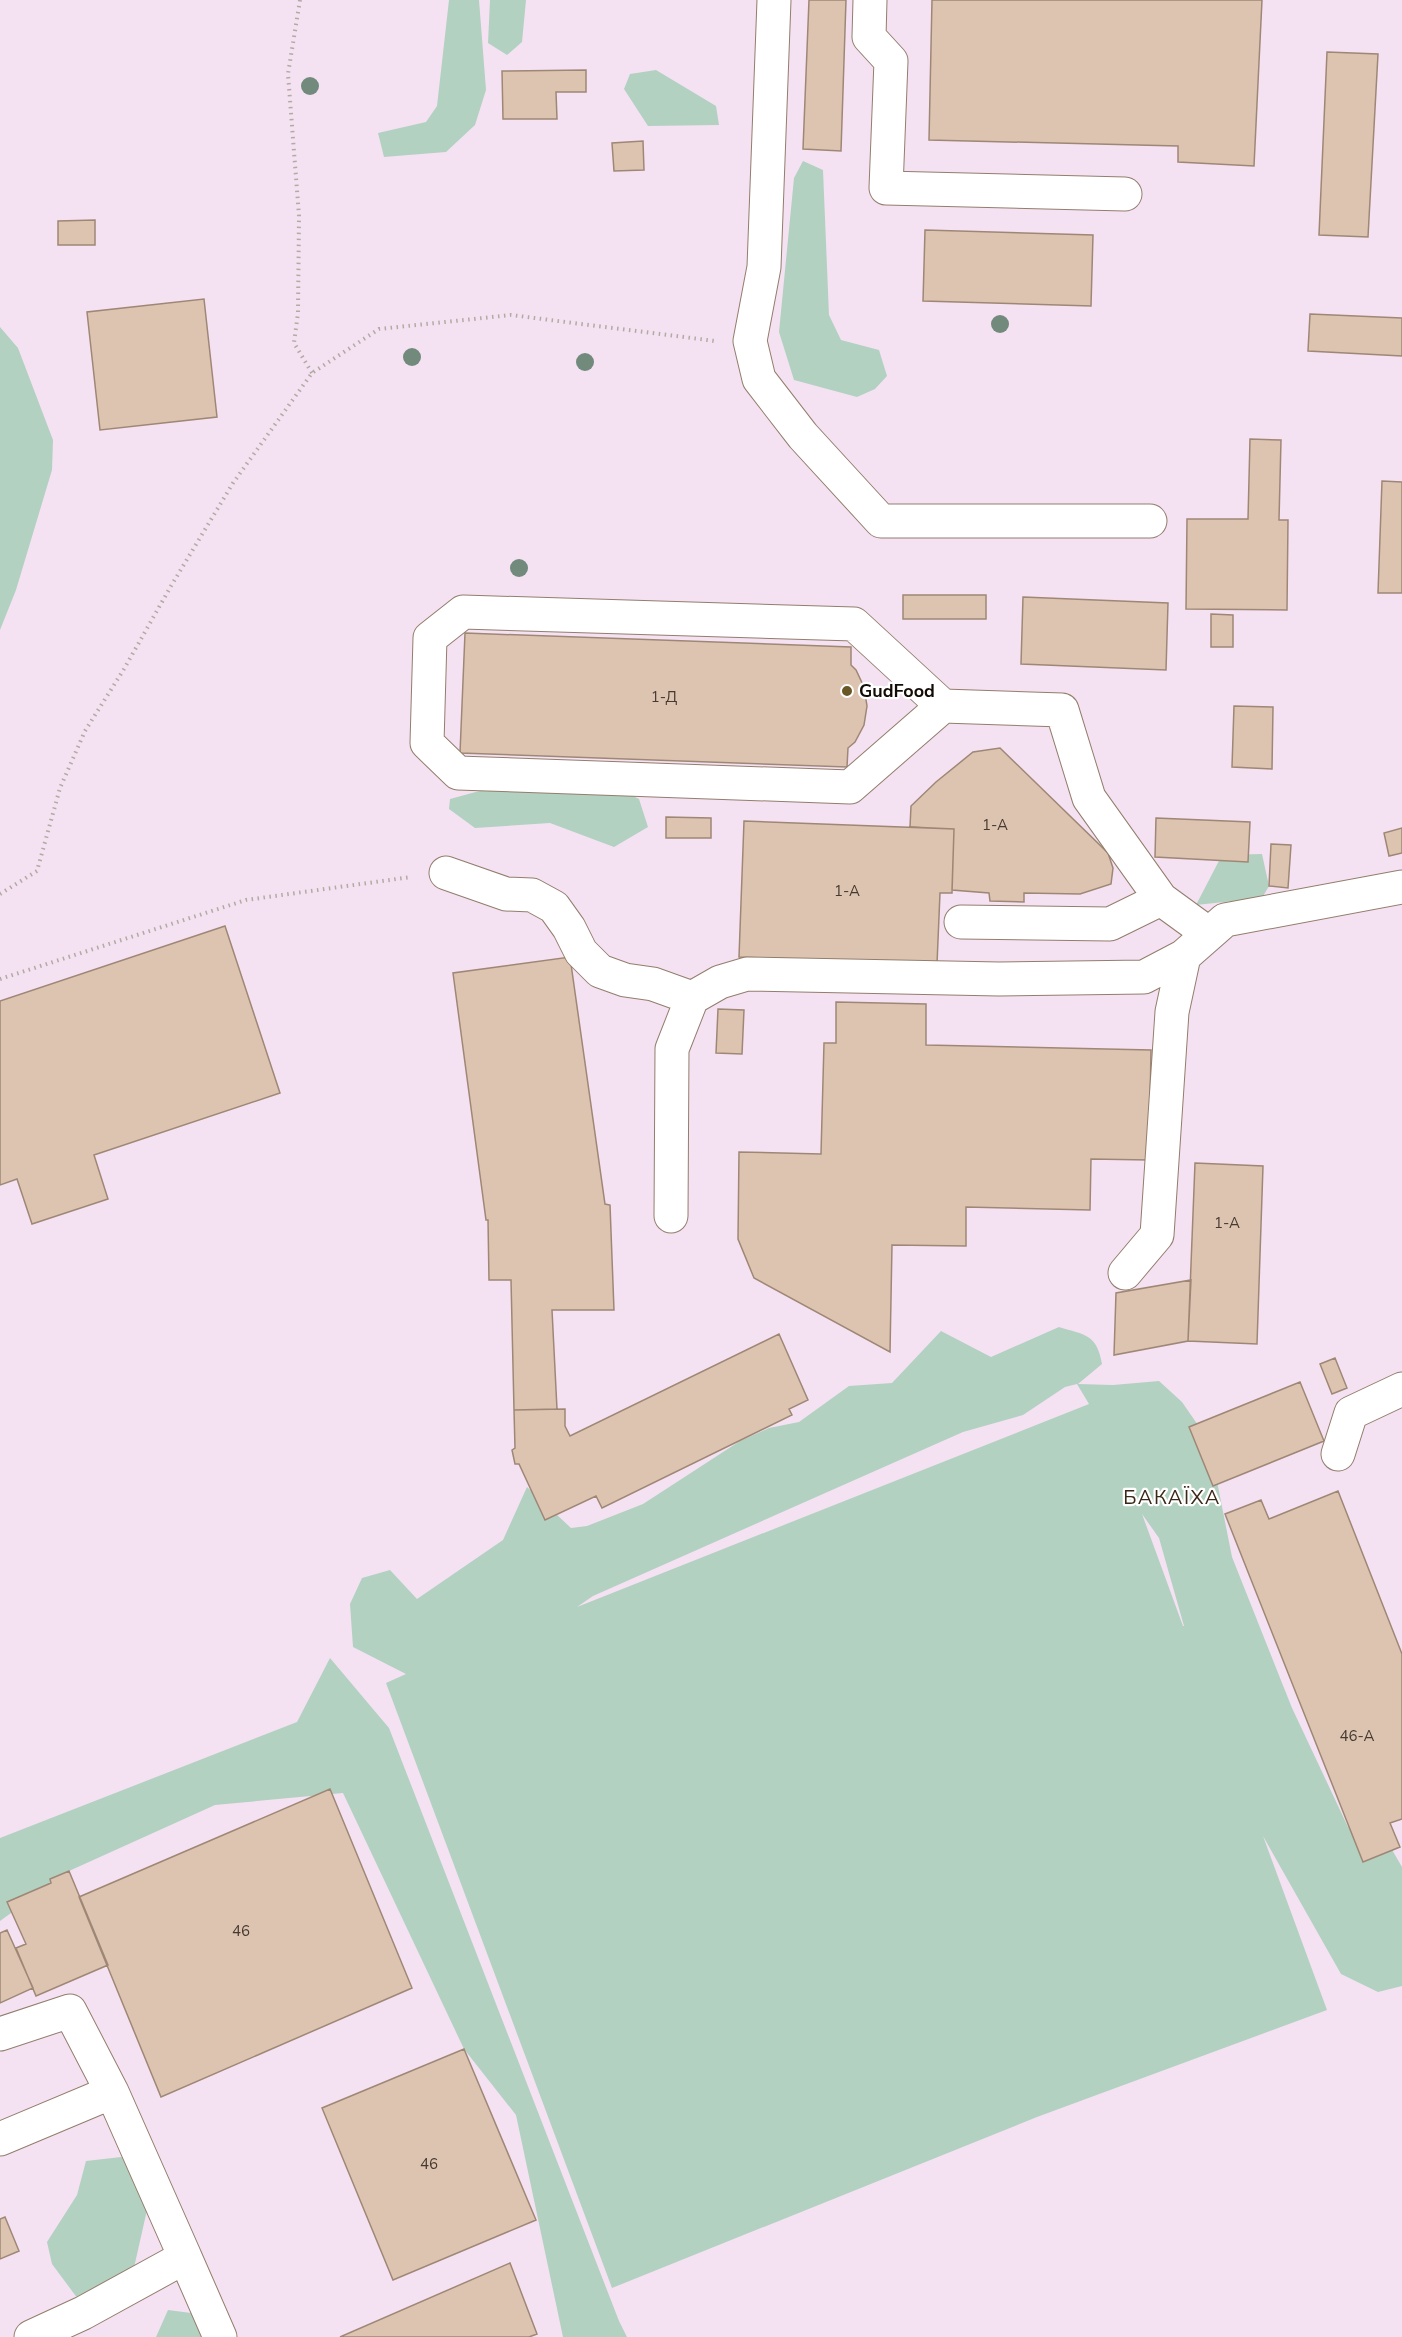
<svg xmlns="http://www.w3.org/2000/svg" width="1402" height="2337" font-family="'Nunito Sans',sans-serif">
	<rect width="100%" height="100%" fill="#fbf1e9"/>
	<path fill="#f4e2f3" d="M0,0H1402V2337H0Z"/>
	<path fill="#b2d1c1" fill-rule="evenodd" d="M449,0H479L486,90L475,125L446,152L384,157L378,133L426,122L437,106Z
		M490,0H526L522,42L507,55L488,43Z
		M656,70L716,106L719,125L648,126L624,89L630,74Z
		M803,161L823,170L829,315L841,340L879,350L887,376L875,389L857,397L794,380L779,332L794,178Z
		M0,327L18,348L53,440L52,470L16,590L0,630Z
		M494,787L621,790L639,799L648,827L614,847L550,823L475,828L449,809L450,799Z
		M1262,854L1269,886L1262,898L1196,905L1222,855Z
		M1059,1327C1085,1335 1097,1334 1102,1364L1078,1384L1113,1385L1159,1381L1182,1402L1209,1441L1232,1557L1292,1708L1348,1827L1391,1848L1402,1867V1986L1378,1992L1341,1974L1263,1836L1327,2010L1037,2117L612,2288L386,1683L406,1674L353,1647L350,1604L362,1578L390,1570L417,1599L503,1540L527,1487L571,1528L587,1526L643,1504L740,1441L769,1428L799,1422L849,1386L892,1383L941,1331L991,1357ZM1077,1384L1089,1404L577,1607L593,1596L963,1432L1023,1415L1065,1387ZM1142,1514L1159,1538L1184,1626H1183Z
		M330,1658L389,1728L619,2321L627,2337H563L516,2115L464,2049L343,1793L215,1805L69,1871L0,1921V1838L297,1722Z
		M130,2156L147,2210L131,2281L78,2299L52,2264L47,2242L77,2195L86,2161Z
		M168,2310L191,2313L203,2337H156Z"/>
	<path fill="#ddc4b1" stroke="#9f8776" stroke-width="1.5" d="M809,0H846L841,151L803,149Z
		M932,0H1262L1254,166L1178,162V146L929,140Z
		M1327,52L1378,54L1368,237L1319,235Z
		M586,70V92H556L557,119H503L502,71Z
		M643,141L644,170L614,171L612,143Z
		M95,220V245H58V221Z
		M925,230L1093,235L1091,306L923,301Z
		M204,299L217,417L100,430L87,312Z
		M1310,314L1402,318V356L1308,351Z
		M1250,439L1281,440L1279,520H1288L1287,610L1186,609L1187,519H1248Z
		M1382,481L1402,482V593H1378Z
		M903,595H986V619H903Z
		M1023,597L1168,603L1166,670L1021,664Z
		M1211,614L1233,615V647H1211Z
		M465,633L851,647V665L856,670L864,687L867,706L864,725L855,742L848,748L847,767L460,753Z
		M1234,706L1273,707L1272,769L1232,767Z
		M1000,748L1108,853L1113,868L1111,884L1080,894L1024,893V902L990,901L989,893L952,890L954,829L910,827L911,806L936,782L973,752Z
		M666,817L711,818V838H666Z
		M1156,818L1250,822L1248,862L1155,857Z
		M744,821L954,829L952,893H940L937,964L739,957Z
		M1402,828V853L1389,856L1384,833Z
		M1271,844L1291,845L1288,888L1269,886Z
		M225,926L280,1093L94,1155L108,1199L32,1224L17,1179L0,1185V1001Z
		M570,957L605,1204L610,1205L614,1310H552L557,1409L514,1410L511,1280H489L488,1220H486L453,973Z
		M836,1002L926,1004V1045L1151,1050L1149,1160L1091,1159L1090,1210L966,1207V1246L892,1245L890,1352L754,1278L738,1239L739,1152L821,1154L824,1043H836Z
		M718,1009L744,1010L742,1054L716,1053Z
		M1195,1163L1263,1166L1257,1344L1188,1341Z
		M1191,1280L1188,1341L1114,1355L1116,1293Z
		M779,1334L808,1400L789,1409L792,1415L602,1508L596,1496L545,1520L519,1464H515L512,1450L515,1448L514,1410L565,1409V1426L570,1436Z
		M1335,1358L1347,1388L1332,1394L1320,1364Z
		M1300,1382L1324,1441L1213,1486L1189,1427Z
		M1338,1491L1402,1654V1819L1390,1823L1400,1847L1363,1862L1225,1514L1261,1500L1269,1519Z
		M330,1789L412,1988L161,2097L79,1897Z
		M69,1871L108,1965L36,1996L16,1948L26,1944L7,1902L51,1883L50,1879Z
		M7,1930L33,1988L0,2003V1933Z
		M464,2049L536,2220L393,2280L322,2108Z
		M5,2217L19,2251L0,2259V2219Z
		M510,2263L537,2334L529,2337H340Z"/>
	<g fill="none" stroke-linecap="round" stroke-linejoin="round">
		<g stroke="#947d6c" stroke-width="35">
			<path id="minor" d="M774,0L764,267L750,341L759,379L803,436L881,521H1150
				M870,0L869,37L891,61L886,188L1125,194
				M943,706L854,624L463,612L430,638L427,743L458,773L850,787L943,706L1062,710L1089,798L1161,899
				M446,873L506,894L532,895L554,907L569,928L581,952L600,971L625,980L653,984L692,998
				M961,922L1110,924L1161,899L1209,934
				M671,1216L672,1049L692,998L720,982L747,974L999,979L1144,977L1184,956L1225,920L1402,887
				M1125,1273L1157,1235L1172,1012L1184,956
				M1338,1454L1351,1413L1402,1389
				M0,2034L70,2011L112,2092L185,2257L83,2313L31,2337
				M0,2139L112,2092
				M185,2257L220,2337"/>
		</g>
		<path stroke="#b3aaa2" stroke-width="4" stroke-dasharray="1.5 4.5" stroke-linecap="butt" d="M300,0L288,74L299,216L298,313L294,343L312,373
			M0,894L37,871L60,788L85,731L124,669L171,586L233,483L312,373L379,329L511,315L715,341
			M0,979L246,900L411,877"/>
		<use href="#minor" stroke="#fff" stroke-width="33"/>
	</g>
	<g fill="#718a7c">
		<circle cx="310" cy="86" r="9"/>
		<circle cx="1000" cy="324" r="9"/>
		<circle cx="412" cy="357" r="9"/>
		<circle cx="585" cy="362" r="9"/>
		<circle cx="519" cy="568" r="9"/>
	</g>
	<circle fill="#6a5726" stroke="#fff" stroke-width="2" cx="847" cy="691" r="6"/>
	<g text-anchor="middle" stroke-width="4.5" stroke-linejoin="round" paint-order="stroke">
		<g font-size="15" fill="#463930">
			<text x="664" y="702">1-Д</text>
			<text x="995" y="830">1-А</text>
			<text x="847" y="896">1-А</text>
			<text x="1227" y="1228">1-А</text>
			<text x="1357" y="1741">46-А</text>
			<text x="241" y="1936">46</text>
			<text x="429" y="2169">46</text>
		</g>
		<g font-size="18" font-weight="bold" fill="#130b05" stroke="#fff" text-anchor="start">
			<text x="859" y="697">GudFood</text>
		</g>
		<g font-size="20" letter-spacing="1.5" fill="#3a2718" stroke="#fff">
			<text x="1172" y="1504">БАКАЇХА</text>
		</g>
	</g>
</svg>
